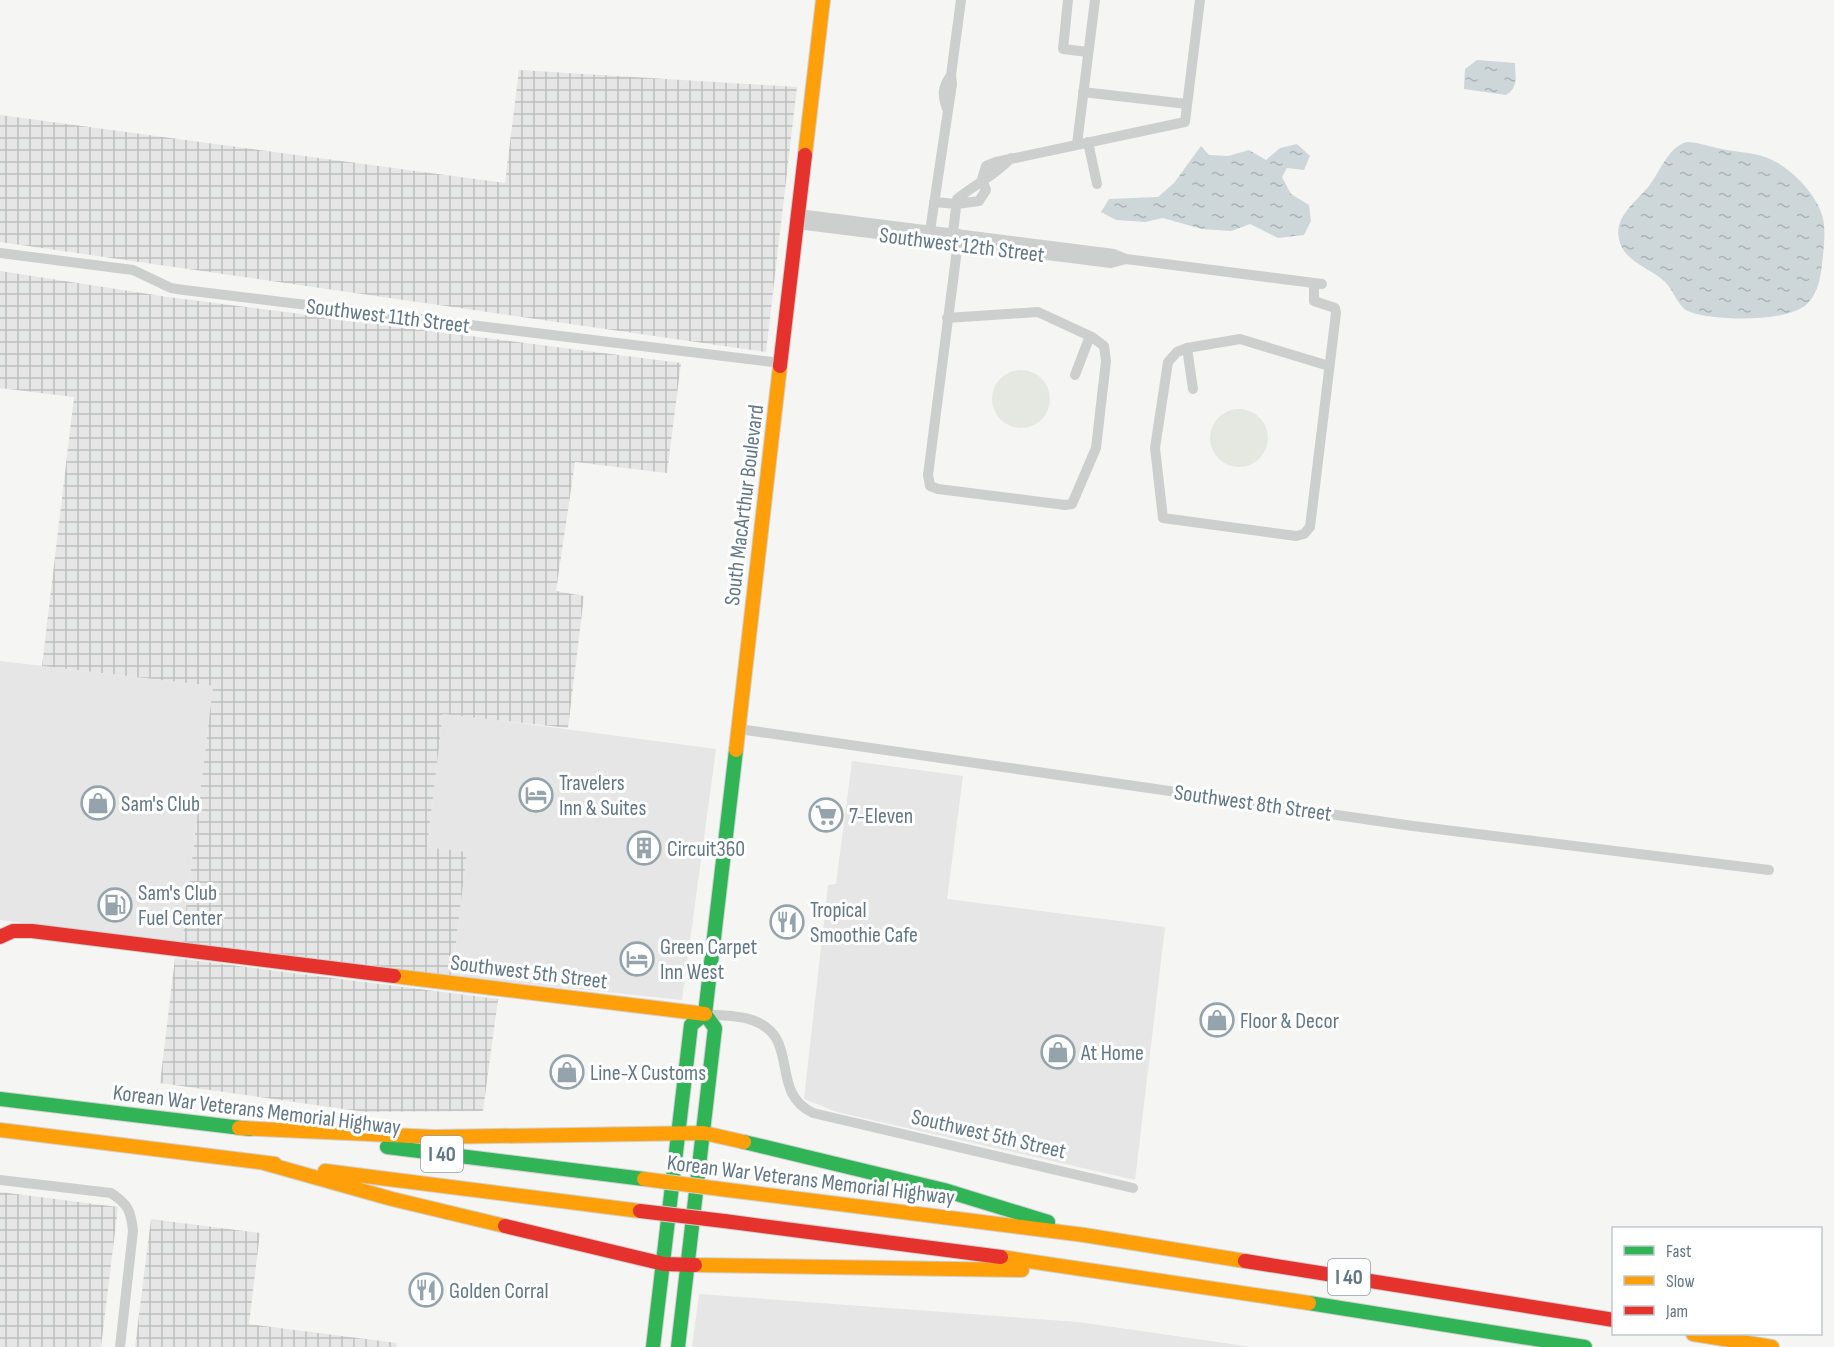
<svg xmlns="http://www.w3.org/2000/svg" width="1834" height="1347" font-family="'Sofia Sans Condensed',sans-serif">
	<defs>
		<pattern id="industrial-grid" width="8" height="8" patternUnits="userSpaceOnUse" patternTransform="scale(1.5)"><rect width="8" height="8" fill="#e5e6e5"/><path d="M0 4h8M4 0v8" fill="none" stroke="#bdbfbf"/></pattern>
		<pattern id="water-ripples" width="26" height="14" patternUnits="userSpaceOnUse" patternTransform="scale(1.5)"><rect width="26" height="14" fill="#cdd6d8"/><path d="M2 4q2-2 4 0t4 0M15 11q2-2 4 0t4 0" fill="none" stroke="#aab2b5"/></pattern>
	</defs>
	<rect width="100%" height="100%" fill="#f5f5f3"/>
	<path fill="#e5e6e5" d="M0,661L213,686L182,943L0,920Z
		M443,713L716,749L682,1000L452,976L467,852L427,847Z
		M852,761L963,776L947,899L1165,927L1135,1180L837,1112L804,1099L828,885L836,884Z
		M699,1294L1078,1322L1252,1347H692Z"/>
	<path fill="url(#industrial-grid)" d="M519,70L797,87L766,352L0,242V115L505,183Z
		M0,271L168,297L681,363L667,473L575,462L556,591L584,596L568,728L443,714L427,847L467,852L452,976L182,943L213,686L42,666L74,397L0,388Z
		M175,958L498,999L483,1111L365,1112L160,1083Z
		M0,1192L118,1207L101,1347H0Z
		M151,1219L260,1233L249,1324L397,1343L396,1347H135Z"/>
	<path fill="#e4e8e1" d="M992 399a29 29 0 1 1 58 0a29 29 0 1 1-58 0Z
		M1210 438a29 29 0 1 1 58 0a29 29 0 1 1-58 0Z"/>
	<path fill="url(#water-ripples)" d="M1477,60L1515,63C1515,76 1519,87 1506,95L1464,89L1465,69Z
		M1686,142C1698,142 1710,147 1722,149C1735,152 1749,152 1762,156C1786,163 1815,191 1822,215C1826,228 1824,243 1823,256C1821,272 1820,290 1808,303C1789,323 1715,321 1690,312C1678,308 1674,290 1664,281C1650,268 1623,261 1619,239C1614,216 1637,201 1649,186C1661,170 1667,149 1686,142Z
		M1297,144L1310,156L1304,170L1287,168L1282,177L1291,194L1309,205L1311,221L1304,235L1278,238L1250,224L1231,231L1202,229L1163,218L1145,222L1116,220L1101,212L1109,199L1158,197L1174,183L1201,146L1209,155L1228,156L1249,150L1266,160L1280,148Z"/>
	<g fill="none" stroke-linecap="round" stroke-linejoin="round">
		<g stroke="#d0d2d3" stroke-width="16">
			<path id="fast" d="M0,1099L250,1129
				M744,1142L944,1190L1048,1222
				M387,1147L644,1179
				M1309,1303L1585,1347
				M653,1347L691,1025L705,1014
				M678,1347L715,1028L705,1014L736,750"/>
		</g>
		<g stroke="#d0d2d3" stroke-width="16">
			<path id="slow" d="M805,155L823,0
				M736,750L780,366
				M394,976L705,1014
				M239,1128L434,1137L704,1133L744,1142
				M0,1130L275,1164
				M264,1163L392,1199L505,1226
				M325,1171L640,1211
				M728,1190L1084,1235L1245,1261
				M1001,1257L1309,1303
				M695,1265L1022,1270
				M1693,1334L1772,1347"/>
		</g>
		<g stroke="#d0d2d3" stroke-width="16">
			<path id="jam" d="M780,366L805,155
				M0,937L13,931H32L394,976
				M724,1221L1001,1257
				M505,1226L664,1264L695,1265
				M1245,1261L1614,1320"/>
		</g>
		<path stroke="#cdcece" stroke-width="10" d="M1068,0L1063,49L1088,52
			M1083,92L1187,104
			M947,109C942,94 942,88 951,75
			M1088,142L1097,184
			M1077,144L1095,0
			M934,202L957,204L979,201L986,190L982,179L986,166L996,162L1185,122L1200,0
			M798,214L1114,254L1126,259L1322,284
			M797,224L1111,263L1126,259
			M930,231L952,84L951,75L961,0
			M952,241L957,199C975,184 995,176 1011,158
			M0,253L133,270L171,288L184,290L781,363
			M1314,283V301L1335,308L1336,313L1310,527L1304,534L1296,536L1163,518L1155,448L1168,362L1177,352L1187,348L1240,339L1329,366
			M947,318L1038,312L1092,337L1104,346L1106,361L1096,448L1072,504L1065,505L938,489L930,486L928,475L959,234
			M1187,348L1193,389
			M1075,375L1090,336
			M739,729L1413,826L1769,870
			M705,1014C720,1016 738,1015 752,1020C802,1037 768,1092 813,1113L1133,1188
			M0,1180L111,1193C128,1204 131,1211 133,1231L120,1347"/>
		<use href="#fast" stroke="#30b455" stroke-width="14"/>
		<use href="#slow" stroke="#ff9f0a" stroke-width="14"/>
		<use href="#jam" stroke="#e5322d" stroke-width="14"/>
		<g stroke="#d2d3d3" stroke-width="16" stroke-linecap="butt">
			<path id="slow-bridge" d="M644,1179L728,1190"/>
		</g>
		<g stroke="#d2d3d3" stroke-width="16" stroke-linecap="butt">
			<path id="jam-bridge" d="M640,1211L724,1221"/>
		</g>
		<use href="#slow-bridge" stroke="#ff9f0a" stroke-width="14"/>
		<use href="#jam-bridge" stroke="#e5322d" stroke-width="14"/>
	</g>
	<defs>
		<g id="hotel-ring" transform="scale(1.725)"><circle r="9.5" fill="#fff" stroke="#95a4ac" stroke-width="1.5"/><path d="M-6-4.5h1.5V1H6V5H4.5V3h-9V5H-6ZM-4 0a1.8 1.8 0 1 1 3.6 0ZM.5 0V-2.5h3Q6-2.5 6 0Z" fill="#95a4ac"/></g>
		<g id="shop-ring" transform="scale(1.725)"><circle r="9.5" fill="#fff" stroke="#95a4ac" stroke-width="1.5"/><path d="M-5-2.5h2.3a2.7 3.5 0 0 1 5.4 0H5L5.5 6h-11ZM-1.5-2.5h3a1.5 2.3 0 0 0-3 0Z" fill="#95a4ac"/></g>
		<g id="supermarket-ring" transform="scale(1.725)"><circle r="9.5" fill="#fff" stroke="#95a4ac" stroke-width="1.5"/><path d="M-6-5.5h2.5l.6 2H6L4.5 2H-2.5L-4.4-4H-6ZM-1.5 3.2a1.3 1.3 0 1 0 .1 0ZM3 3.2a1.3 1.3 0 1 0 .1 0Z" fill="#95a4ac"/></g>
		<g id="building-ring" transform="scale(1.725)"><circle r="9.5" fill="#fff" stroke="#95a4ac" stroke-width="1.5"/><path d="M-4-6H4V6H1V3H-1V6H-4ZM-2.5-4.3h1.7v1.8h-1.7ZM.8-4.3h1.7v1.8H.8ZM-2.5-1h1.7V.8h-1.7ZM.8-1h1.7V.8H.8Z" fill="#95a4ac"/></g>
		<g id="fuel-ring" transform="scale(1.725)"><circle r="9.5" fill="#fff" stroke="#95a4ac" stroke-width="1.5"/><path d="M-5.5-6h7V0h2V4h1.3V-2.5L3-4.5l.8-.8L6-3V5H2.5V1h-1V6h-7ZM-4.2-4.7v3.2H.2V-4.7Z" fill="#95a4ac"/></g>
		<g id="restaurant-ring" transform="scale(1.725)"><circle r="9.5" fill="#fff" stroke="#95a4ac" stroke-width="1.5"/><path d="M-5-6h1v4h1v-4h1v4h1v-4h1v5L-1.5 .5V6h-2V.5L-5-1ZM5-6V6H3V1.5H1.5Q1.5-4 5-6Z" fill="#95a4ac"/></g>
	</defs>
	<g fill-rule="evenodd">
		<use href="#hotel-ring" x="536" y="795"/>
		<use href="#shop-ring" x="98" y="803"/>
		<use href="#supermarket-ring" x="826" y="815"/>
		<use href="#building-ring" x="644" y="848"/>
		<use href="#fuel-ring" x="115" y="905"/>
		<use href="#restaurant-ring" x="787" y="922"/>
		<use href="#hotel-ring" x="637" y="959"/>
		<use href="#shop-ring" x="1217" y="1020"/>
		<use href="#shop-ring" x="1058" y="1052"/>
		<use href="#shop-ring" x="567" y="1072"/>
		<use href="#restaurant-ring" x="426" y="1290"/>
	</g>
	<g text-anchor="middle" stroke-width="6" stroke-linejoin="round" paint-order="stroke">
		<g fill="#fff" stroke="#91a0aa" stroke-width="1.5">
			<rect x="421" y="1136" width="42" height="36" rx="4.5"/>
			<rect x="1328" y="1259" width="42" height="36" rx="4.5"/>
		</g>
		<g font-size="21" font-weight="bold" fill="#627886">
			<text x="442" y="1161">I 40</text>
			<text x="1349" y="1284">I 40</text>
		</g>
		<g font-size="22" fill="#627886" stroke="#fff">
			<text transform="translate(962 244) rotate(7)" y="8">Southwest 12th Street</text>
			<text transform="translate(388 315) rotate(7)" y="8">Southwest 11th Street</text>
			<text transform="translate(743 505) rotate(-83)" y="8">South MacArthur Boulevard</text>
			<text transform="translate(1253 802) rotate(8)" y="8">Southwest 8th Street</text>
			<text transform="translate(529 971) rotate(7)" y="8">Southwest 5th Street</text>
			<text transform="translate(257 1109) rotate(7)" y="8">Korean War Veterans Memorial Highway</text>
			<text transform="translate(989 1133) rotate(13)" y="8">Southwest 5th Street</text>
			<text transform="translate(811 1179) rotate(7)" y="8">Korean War Veterans Memorial Highway</text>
		</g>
		<g font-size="22" fill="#627886" stroke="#fff" text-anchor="start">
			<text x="559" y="790">Travelers<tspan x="559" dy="25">Inn &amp; Suites</tspan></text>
			<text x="121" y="811">Sam's Club</text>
			<text x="849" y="823">7-Eleven</text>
			<text x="667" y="856">Circuit360</text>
			<text x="138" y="900">Sam's Club<tspan x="138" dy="25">Fuel Center</tspan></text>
			<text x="810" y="917">Tropical<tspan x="810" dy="25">Smoothie Cafe</tspan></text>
			<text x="660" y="954">Green Carpet<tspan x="660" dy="25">Inn West</tspan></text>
			<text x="1240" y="1028">Floor &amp; Decor</text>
			<text x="1081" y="1060">At Home</text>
			<text x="590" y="1080">Line-X Customs</text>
			<text x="449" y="1298">Golden Corral</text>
		</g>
	</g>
	<rect x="1612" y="1227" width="210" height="108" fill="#ffffff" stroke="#c0c9cf" stroke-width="1.5"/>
	<rect x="1624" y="1246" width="30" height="9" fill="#30b455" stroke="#c0c9cf" stroke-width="1.5"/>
	<text x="1666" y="1257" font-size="18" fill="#627886">Fast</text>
	<rect x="1624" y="1276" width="30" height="9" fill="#ff9f0a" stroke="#c0c9cf" stroke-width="1.5"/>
	<text x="1666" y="1287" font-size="18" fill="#627886">Slow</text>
	<rect x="1624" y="1306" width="30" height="9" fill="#e5322d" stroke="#c0c9cf" stroke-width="1.5"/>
	<text x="1666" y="1317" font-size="18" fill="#627886">Jam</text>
</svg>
